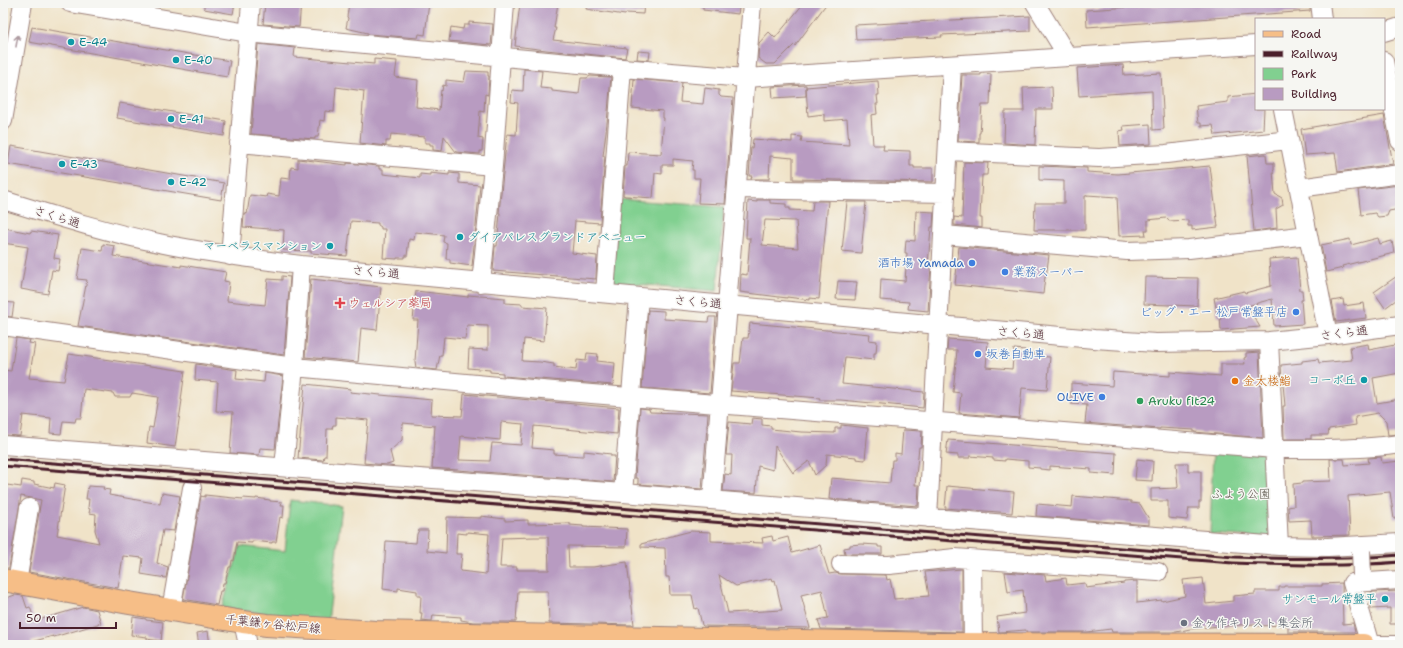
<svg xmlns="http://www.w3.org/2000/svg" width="1403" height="648" font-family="'Shantell Sans','Klee One',sans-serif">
	<rect width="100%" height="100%" fill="#f6f6f2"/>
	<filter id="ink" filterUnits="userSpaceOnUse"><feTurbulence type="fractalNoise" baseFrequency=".025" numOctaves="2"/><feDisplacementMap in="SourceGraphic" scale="8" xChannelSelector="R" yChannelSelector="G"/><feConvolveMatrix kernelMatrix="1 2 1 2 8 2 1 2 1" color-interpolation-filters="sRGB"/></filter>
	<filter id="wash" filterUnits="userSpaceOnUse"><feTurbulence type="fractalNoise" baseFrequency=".012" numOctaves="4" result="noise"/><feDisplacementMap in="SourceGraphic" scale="16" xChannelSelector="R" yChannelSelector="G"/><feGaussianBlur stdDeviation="0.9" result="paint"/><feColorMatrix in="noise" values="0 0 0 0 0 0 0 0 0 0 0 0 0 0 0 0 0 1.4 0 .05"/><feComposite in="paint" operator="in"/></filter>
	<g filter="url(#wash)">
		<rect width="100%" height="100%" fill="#f0e3c8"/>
		<path fill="#81d090" stroke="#66785e" d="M618,199L724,207L717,291L613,282Z
			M1213,450L1270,453L1272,538L1210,534Z
			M290,500L342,506L328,622L222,608L240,546L285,551Z"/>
		<g id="blocks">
			<path fill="#b89bc1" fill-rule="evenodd" d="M204,3H235L233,14L204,9Z
				M265,3H301L299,27L263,24Z
				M349,3H429L425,35L419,34L418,38L368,34V33L346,28L348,18L347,17Z
				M520,3H558L554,28H556L553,40L627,48L625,58L546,50L515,46Z
				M587,3H644L643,14L626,13L625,15L586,9Z
				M703,3H740L738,14L703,10Z
				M804,3H827L795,46L794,45L775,64H766L758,58L759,43L769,32L775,38Z
				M1191,3H1310V11L1087,27L1086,10Z
				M1030,16V31L941,35L942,37L856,40L855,25Z
				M469,22L493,24L491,45L449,41L451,27L463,29L464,25H469Z
				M32,27L230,61L227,77L29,42Z
				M258,44L295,48L294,57L374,64V59L397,61L395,77L418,80L416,107L439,110L441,90L442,91L443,85L446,86V80L464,82L466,71L488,72V76H489L488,95L485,94L484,112L480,111L478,138L483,139L482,151H480V154L456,152L444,136L442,151L433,150V145H430V143H425V137L391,134L390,141H386V146L360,143L364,91L336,87L334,112L325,111L324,121L320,120L318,137H315V139L251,134Z
				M638,51L650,52L649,60L637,59Z
				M1123,65L1124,75L1161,73L1164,129L1153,130L1152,91L1079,96L1077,68Z
				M524,69L542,71L540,88L552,89V91L579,94L581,78H587L590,76L611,77L607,123L603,156H605L600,223L575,221L572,253L597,256L596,279L493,271L495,246H497L500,213H499L507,134L516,135L518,103L511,102L512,90L523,91Z
				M981,73L991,74L990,105H982L980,133H979V142L958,141L962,75H981Z
				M634,79L682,83L680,102L703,104L705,88L719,90V95L721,97L733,98L725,204L698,203L700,178H694V170H692L693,161L673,159V165H662V174L655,173L653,198L625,196L623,195L625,166H627L628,152L661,154L664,118H663V111L632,108Z
				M878,81L879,95H877L878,104H876L877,114L871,115L873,145H884L883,150L910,151V166H914V168H933V182L793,179V158L770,156L769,179H751L752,176H749L751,148H752L753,139L792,142V136L802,137L801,142L849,145L847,119L824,121V114L808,116L806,87Z
				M806,85V96L773,98L772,87Z
				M1052,87L1053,109H1036L1035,145L1004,143L1005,111H1024L1023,88Z
				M1256,94V109H1264L1263,130L1215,135L1213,125L1201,126V123H1198L1196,106L1228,102V97Z
				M120,103L226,121L224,136L117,118Z
				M1384,115L1393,164L1338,172L1335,153L1305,155L1301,129Z
				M1150,124L1151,144L1120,146L1119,131L1124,130L1123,126Z
				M11,146L224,183L221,200L8,164Z
				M1266,154L1267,163H1274V170L1273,171L1275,194L1282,198L1283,205L1276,209L1277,228L1254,231L1247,156Z
				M298,159L347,165V163L379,166V169H383V174L420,178V174L430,175V173L449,175V173L459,174V183L480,185L472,266L450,263V259H446L447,243L443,242L444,235L415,232L414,240L409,239L407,256H405V258H397V259L383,258L385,229H381V227L378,225V223L351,221L347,256L311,253V251L283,250L284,230L243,227L244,213L247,214L250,195L266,197L267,194L279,196L281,178L290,179L291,167L298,168Z
				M964,162L988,163L987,175H982L980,218H982V228L954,225V217L962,218Z
				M1039,166L1087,168V172L1118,174L1210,166L1218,227L1192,230V226H1188V220L1169,221L1166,218L1148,220V230H1145L1146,235L1119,236L1117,197L1087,195V196H1085V230H1034L1035,203H1064V181L1039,180Z
				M1400,185V209L1389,211L1387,216L1378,217L1375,213L1361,215L1358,190Z
				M757,200H770V203L786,204V208H790V210L812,211L813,201H828L819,299L810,298V300L787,297V298L740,292L741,274L747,275L750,238H746L748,201L757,202ZM765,220L796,221L798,248L762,245Z
				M847,202H866L861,253L842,251Z
				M916,211L934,212L933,227H931L928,266H931L928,311L908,309L909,302L880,300L881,279L905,281L907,253H905L906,240L915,241Z
				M5,228L30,233L31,231L58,235L54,258L60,259L58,271L52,270L48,294L21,289L28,247L3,243Z
				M1378,238L1380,244L1392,241L1394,253L1342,266L1343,268L1326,272L1321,245L1350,239L1351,245Z
				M103,244L115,246L113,256L181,267V265L226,272L224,281L229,282L227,301L265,305L268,279L282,280V276L290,277L284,355L78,326L87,280L77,279L82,248L102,251Z
				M959,247L1049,255L1046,277H1045L1043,294L955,285Z
				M1297,257L1300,290H1302L1303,300H1301L1303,324L1274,326L1272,299L1247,306L1260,327L1221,330L1220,316L1218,317L1214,298L1244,291L1245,293L1271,286L1269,259Z
				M1400,274V297L1385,308L1374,292Z
				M1145,277L1198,278L1197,306L1144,304Z
				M311,279L381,287L377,330L361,328L358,362L305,357Z
				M838,281L857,282L855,300L836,299Z
				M416,291L468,297V295L505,298V303L522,304V306L547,308L544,341L524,339L522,361L540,362L554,364V367L576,370L577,360L586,361L587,353L598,354L597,361L615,363L613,385L503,376V373L490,372V370L468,368L469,349L488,350V326L467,325L465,339L444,337L442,355H440L437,370L416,368L415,361L418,320H413Z
				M1343,299L1344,306L1364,303L1366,318L1336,322L1332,301Z
				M3,302L14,303L12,317L3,316Z
				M648,310L664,311V319L708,322L709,317H716L710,393L642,388Z
				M750,323L870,334L869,340L877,341L876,353H874V360L845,357L842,384L924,392L923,408L841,400H819L820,398L731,391L734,363H740L743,338H748Z
				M16,338L30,340L29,343L35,344L29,378L64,381L69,354L185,371L181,400H182L175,447L147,443L149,427L153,428L158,397L132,393L130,397H115L113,393L84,389L81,418H76L75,422L63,421L61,434L50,433L51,418L23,415L20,436L3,435V370L11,371Z
				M948,339L988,342L986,367L1012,369L1014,349L1025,350L1024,352L1034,353V356L1050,357L1047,390L1022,388L1019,418L959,413L961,393L953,392L957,350H947Z
				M1368,344L1369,350L1400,344V373L1373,378L1377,403L1400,399V434L1388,435L1386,421L1378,413L1355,417L1356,425L1329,429L1328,435H1311V439H1284L1283,406H1285L1283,384H1282L1281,365L1302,363V361L1318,359L1319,363L1352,360L1350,347Z
				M1259,352L1263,438L1194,432V430L1160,428V429L1085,423L1087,405L1071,404V383L1112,386L1113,372L1170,376V372L1221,376V364H1245L1244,358L1246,357V353Z
				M196,364L237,370L236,379L264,382L265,373L283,376L275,449L260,448L259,455L230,453L233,412L216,411L218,382L195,380Z
				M305,384L351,389L350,392L432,400L431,415L462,416L464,394L619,408L617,434L534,426L532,448L554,450V454L582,456H584V451L611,454V456H615L613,482L432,468L435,426L403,423L402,440L390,451L393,463L387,465L364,463L368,420L336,417V425H333L332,429H327L326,456H324L323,460L298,458ZM501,422L523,424L521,445L492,443L490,461L459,460L461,436L500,440Z
				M640,408L649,409L650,412L708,414L702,489L638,484V478H635Z
				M752,418L762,419V425L771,426V429L801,432L835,433V428H841V425L868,428L865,460L856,459V457L827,454L826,465L815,475L809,461L793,473L775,446L773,470L758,466L756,493L723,491L725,474L731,475L732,455H726L729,422L751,424Z
				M903,430L922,431L921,447H919L915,485H919L918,506L829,499L831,478L890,483L892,460H895V453L901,454Z
				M948,440L1116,453L1115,475L1091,473V469L1050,466V470L1040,469V468L1028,467V461L1005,459V461L993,460V458L970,456V458H958V455L946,454Z
				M1381,457L1382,463L1400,461V518L1394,519L1390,492L1348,496L1350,535L1312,536L1311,520L1289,521L1288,507L1294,506L1293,484L1302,483V482L1331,481L1330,459H1344L1345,465L1369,463L1368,458Z
				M1137,459L1153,461L1152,481L1135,480Z
				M1176,463H1188V471H1201V502H1199V508H1189L1187,520L1168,518V501H1151V489L1177,488L1178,487Z
				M22,480L34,482V484L54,488L55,483L65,485L57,535L99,543L95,530L96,514L89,513L90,509L88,508L89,499H86L88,486L104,487L103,489L110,490L109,495L160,504L162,493L180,496L174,531L163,530L157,563L168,567L166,578L141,574L143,558L123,556L118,588L29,572L41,500L21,496L9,568H3V501H4L7,485L21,487Z
				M947,486L1014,492L1012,513L945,508Z
				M205,495L243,499V498L256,499V498L270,500V501L282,502L281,505H284L283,518L280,517L276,542H272V543L252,541V543L237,542L234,561L232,560L231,567H229L225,583H223L222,591H220L217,605L183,599L201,496L205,497Z
				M1073,496L1131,501V503L1140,504L1149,519V525L1036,516L1037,504L1072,507Z
				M481,516L505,519V521L528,520V524L570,523V525L583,526V527L627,529L626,547L568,546L569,567H593L627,562L634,625L549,623L548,591H518L516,622H473L461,620V617L433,615L432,621L421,620L422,613H420L421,596H417V591L398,588V591L383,589L386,541L416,543L417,534L419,530H428L427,551L446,553L447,517L481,518ZM467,532L489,534L486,574L460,571L462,554H456L457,533L467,534ZM534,537H548L549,570H517V567H500L502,538Z
				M691,531L711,532V541L763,543L762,538L772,536L773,541L788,537L792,553L820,545L829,574L835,573L841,574L886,575L887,580L890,579L894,599L929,596L925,572L962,569V632L821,629L818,620L828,618L822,590L801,595L810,628L703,626L702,625L698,608L695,609L692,595H670L669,577H666L665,548L641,547V544ZM719,575L736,586L772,578L773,581L775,580L782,610L728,613Z
				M861,544L878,545V547H882V554H845L844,548L850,547V545Z
				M1005,572L1045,575L1046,581L1066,578L1067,585L1085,583L1086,588L1124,583V582L1137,581V603L1162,600V601L1185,596L1183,580L1203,578L1206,604L1233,601V596L1255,594V591H1279V587H1284V586H1322V584L1342,583L1343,624L1353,623L1355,632H1288V625L1256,626V624L1220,626L1190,629L1176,632H1112L1111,629L1087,632H1026V630L999,632L997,617L1025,613L1023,590L1008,592Z
				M1400,591V624H1390V608L1371,609V592Z
				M15,595L23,596L27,608L30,607L35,621L83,607L97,610L101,623L54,637L53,636L31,642L32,645H3V599Z
				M133,617L146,619V620L163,622L161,641L147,639V637L131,635Z
				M208,631L210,645H199L197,633Z"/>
		</g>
	</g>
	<g filter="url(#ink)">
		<use href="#blocks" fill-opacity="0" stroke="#9d817a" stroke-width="1"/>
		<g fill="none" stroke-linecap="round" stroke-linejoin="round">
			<g stroke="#9d817a" stroke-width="20">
				<path id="minor" d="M70,3L248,33L622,68L745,78L1256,45
					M1035,3L1068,57
					M1320,3L1322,19
					M1384,32L1400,27
					M1384,61L1400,141
					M1283,109L1328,335
					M3,121L23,3
					M239,143L493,166
					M948,151L1099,158L1166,154L1289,140
					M1299,188L1400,174
					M737,189L946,193
					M3,200C55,216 106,232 159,243C206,253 254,259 301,265L939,325L1094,339L1156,343L1269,341L1328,335L1400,325
					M944,235L1127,251L1189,249L1308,235
					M230,256L251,3
					M481,283L493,166L505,3
					M605,293L622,68
					M727,305L752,3
					M3,326L294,367L542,390L1275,449C1317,449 1359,450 1400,444
					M1269,341L1279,546
					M3,445L378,475L623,493L1279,546L1328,547L1400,543
					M284,467L294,367L301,265
					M623,493L639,297
					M712,500L728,305
					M928,518L952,65
					M972,560L973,644
					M841,564L889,565L955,558L1158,572
					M17,583L29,508
					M171,610L192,488
					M243,622L248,645
					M1370,645L1352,583L1400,580
					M1373,645H1400"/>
			</g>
			<g stroke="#9d817a" stroke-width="24">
				<path id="major" d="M3,580L129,603L243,622L267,625L376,632L941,644L1363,645"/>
			</g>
			<use href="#minor" stroke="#fff" stroke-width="18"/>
			<use href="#major" stroke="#f6be87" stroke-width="22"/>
			<path stroke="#4a1f2b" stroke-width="3" d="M3,459L1234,557C1290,559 1345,560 1400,555
				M3,466L1233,563C1289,565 1344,567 1400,562"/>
			<g stroke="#9d817a" stroke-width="20" stroke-linecap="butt">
				<path id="minor-bridge" d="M1361,551L1362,575"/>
			</g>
			<use href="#minor-bridge" stroke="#fff" stroke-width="18"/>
		</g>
		<defs><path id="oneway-shaft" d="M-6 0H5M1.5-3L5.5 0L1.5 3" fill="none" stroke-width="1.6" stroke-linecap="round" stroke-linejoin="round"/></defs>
		<use stroke="#ae9aa0" href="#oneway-shaft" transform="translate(17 41) rotate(-80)"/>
	</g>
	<g fill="#0f9aa8" stroke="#f6f6f2" stroke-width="1.5">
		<circle cx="71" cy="42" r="4"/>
		<circle cx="176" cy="60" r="4"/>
		<circle cx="171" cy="119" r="4"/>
		<circle cx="62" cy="164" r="4"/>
		<circle cx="171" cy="182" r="4"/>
		<circle cx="460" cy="237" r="4"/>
		<circle cx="330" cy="246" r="4"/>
		<circle cx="1364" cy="380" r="4"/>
		<circle cx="1385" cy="599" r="4"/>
	</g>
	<g fill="#3f7fe0" stroke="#f6f6f2" stroke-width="1.5">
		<circle cx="972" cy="263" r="4"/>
		<circle cx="1005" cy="272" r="4"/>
		<circle cx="1296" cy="312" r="4"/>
		<circle cx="978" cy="354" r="4"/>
		<circle cx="1102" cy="397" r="4"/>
	</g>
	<path fill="#e0444e" stroke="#f6f6f2" stroke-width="1.5" d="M338 297h4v4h4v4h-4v4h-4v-4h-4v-4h4z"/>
	<circle fill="#e8710a" stroke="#f6f6f2" stroke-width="1.5" cx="1235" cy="381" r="4"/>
	<circle fill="#2e9e5b" stroke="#f6f6f2" stroke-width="1.5" cx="1140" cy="401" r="4"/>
	<circle fill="#6b7280" stroke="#f6f6f2" stroke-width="1.5" cx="1184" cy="623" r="4"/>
	<g text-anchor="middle" stroke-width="3" stroke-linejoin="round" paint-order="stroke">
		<g font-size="12" fill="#0d838f" stroke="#f6f6f2" text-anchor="start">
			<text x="79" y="46">E-44</text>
			<text x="184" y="64">E-40</text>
			<text x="179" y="123">E-41</text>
			<text x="70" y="168">E-43</text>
			<text x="179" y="186">E-42</text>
			<text x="468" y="241">ダイアパレスグランドアベニュー</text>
			<text x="322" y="250" text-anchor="end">マーベラスマンション</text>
			<text x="1356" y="384" text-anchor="end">コーポ丘</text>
			<text x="1377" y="603" text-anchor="end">サンモール常盤平</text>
		</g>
		<g font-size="12" fill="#4a1f2b" stroke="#f6f6f2">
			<text transform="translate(57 217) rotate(17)" y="4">さくら通</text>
			<text transform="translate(376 272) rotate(5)" y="4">さくら通</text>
			<text transform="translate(698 302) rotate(5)" y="4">さくら通</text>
			<text transform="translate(1021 333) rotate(5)" y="4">さくら通</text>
			<text transform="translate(1344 333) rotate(-7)" y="4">さくら通</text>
			<text transform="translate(273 624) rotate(6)" y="4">千葉鎌ヶ谷松戸線</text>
		</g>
		<g font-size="12" fill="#366cbe" stroke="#f6f6f2" text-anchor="end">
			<text x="964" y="267">酒市場 Yamada</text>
			<text x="1013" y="276" text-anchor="start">業務スーパー</text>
			<text x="1288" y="316">ビッグ・エー 松戸常盤平店</text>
			<text x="986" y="358" text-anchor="start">坂巻自動車</text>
			<text x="1094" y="401">OLIVE</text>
		</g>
		<g font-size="12" fill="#be3a42" stroke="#f6f6f2" text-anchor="start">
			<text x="348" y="307">ウェルシア薬局</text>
		</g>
		<g font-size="12" fill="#c56008" stroke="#f6f6f2" text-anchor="start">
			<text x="1243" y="385">金太楼鮨</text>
		</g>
		<g font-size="12" fill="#27864d" stroke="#f6f6f2" text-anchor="start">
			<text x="1148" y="405">Aruku fit24</text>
		</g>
		<g font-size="12" fill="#5a5449" stroke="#f6f6f2">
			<text x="1241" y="498">ふよう公園</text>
		</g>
		<g font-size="12" fill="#5b616d" stroke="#f6f6f2" text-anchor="start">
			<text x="1192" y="627">金ヶ作キリスト集会所</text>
		</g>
	</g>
	<rect width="1403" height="648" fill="none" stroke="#f6f6f2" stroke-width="16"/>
	<rect x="1255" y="18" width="130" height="92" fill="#f6f6f2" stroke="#b1a0a2"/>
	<rect x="1263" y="31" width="20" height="6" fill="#f6be87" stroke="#b1a0a2"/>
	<text x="1291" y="38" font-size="12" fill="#4a1f2b">Road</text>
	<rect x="1263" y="51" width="20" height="6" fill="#4a1f2b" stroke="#b1a0a2"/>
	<text x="1291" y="58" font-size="12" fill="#4a1f2b">Railway</text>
	<rect x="1263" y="68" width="20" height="12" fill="#81d090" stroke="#b1a0a2"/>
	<text x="1291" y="78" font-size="12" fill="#4a1f2b">Park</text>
	<rect x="1263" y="88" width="20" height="12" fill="#b89bc1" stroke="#b1a0a2"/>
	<text x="1291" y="98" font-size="12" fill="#4a1f2b">Building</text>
	<path d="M20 622v6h96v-6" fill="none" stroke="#4a1f2b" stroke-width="2"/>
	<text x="26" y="622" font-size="12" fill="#4a1f2b" stroke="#f6f6f2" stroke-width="3" paint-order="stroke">50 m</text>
</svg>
